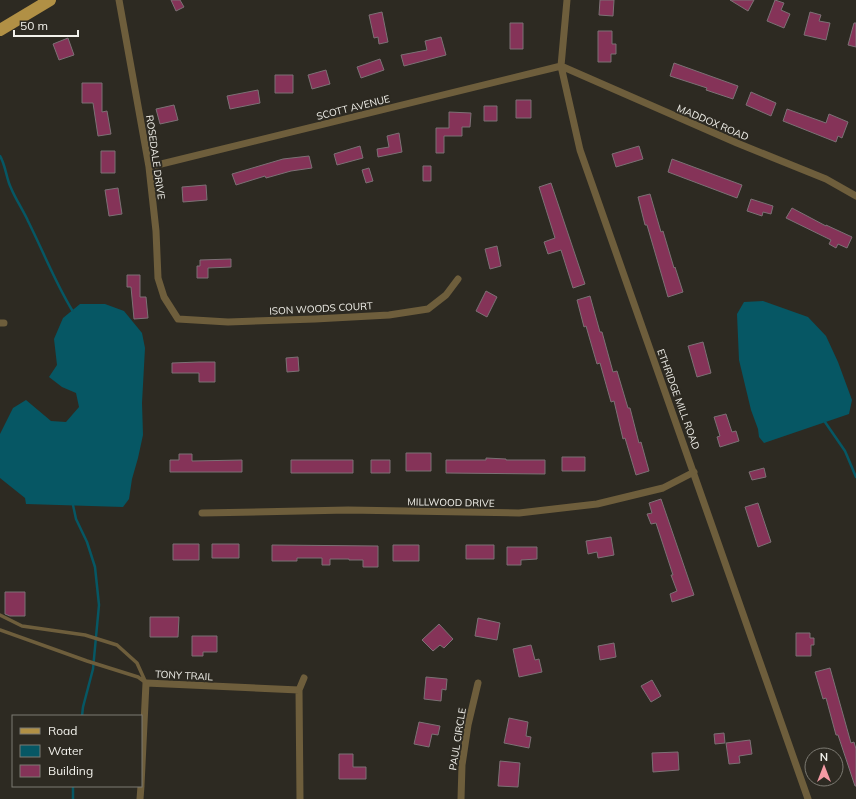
<svg xmlns="http://www.w3.org/2000/svg" width="856" height="799" font-family="Mulish,sans-serif">
	<rect width="100%" height="100%" fill="#2d2a22"/>
	<path fill="#065764" d="M763,301L808,317L826,336L838,362L852,400L849,414L764,443L759,437L758,429L751,410L739,360L737,314L744,302Z
		M80,304H105L124,311L142,333L145,348L142,403L143,435L138,458L132,479L129,499L123,507L26,504L25,498L0,478V434L13,408L26,400L51,421L66,422L79,407L76,393L62,387L49,377L57,365L54,339L63,318Z"/>
	<g fill="none" stroke-linecap="round" stroke-linejoin="round">
		<path stroke="#065764" stroke-width="2.5" d="M0,156C6,166 6,178 11,188C16,200 23,210 28,221C43,251 55,282 72,310
			M825,422L845,451L856,477
			M73,505L76,519L87,542L95,567L99,605L93,669L83,707L82,716
			M73,786V799"/>
	</g>
	<path fill="#853358" stroke="#7c7175" d="M171,0H180L184,7L176,11Z
		M600,0H614L613,16L599,15Z
		M730,0H754L748,11Z
		M775,0L784,3L781,10L790,14L784,28L767,21Z
		M382,12L388,42L379,44L378,37L374,38L369,15Z
		M810,12L821,15L819,21L830,23L826,40L804,35Z
		M510,23H523V49H510Z
		M854,23H856V47L848,45Z
		M598,31H612V44H616V54H611V62H598Z
		M441,37L446,55L404,66L401,55L427,50L425,41Z
		M68,38L74,55L59,60L53,44Z
		M380,59L384,70L361,78L357,67Z
		M674,63L738,86L733,99L706,90L707,88L670,76Z
		M326,70L330,84L312,89L308,75Z
		M275,75H293V93H275Z
		M82,83H102V112L107,111L111,134L98,136L93,103H82Z
		M258,90L260,103L230,109L227,96Z
		M751,92L776,103L771,116L746,105Z
		M516,100H531V118H516Z
		M174,105L178,120L160,124L156,109Z
		M484,106H497V121H484Z
		M787,109L826,123L829,114L848,122L842,138L838,136L836,142L783,121Z
		M449,112L471,113L470,127H462V136H444V153H436V128H449Z
		M399,133L402,152L378,157L377,149L389,147L387,136Z
		M360,146L363,158L337,165L334,154Z
		M639,146L643,159L616,167L612,154Z
		M101,151H115V173H101Z
		M309,156L312,168L291,171L266,178L265,176L236,185L232,174L283,159Z
		M672,159L742,185L737,198L668,172Z
		M423,166H431V181H423Z
		M369,168L373,181L366,183L362,170Z
		M551,183L585,284L573,288L561,250L548,254L544,242L555,238L539,187Z
		M206,185L207,200L183,202L182,187Z
		M118,188L122,214L109,216L105,190Z
		M650,194L661,232L663,231L674,268L675,267L683,292L668,297L647,225H645L638,197Z
		M751,199L773,206L771,214L763,212L762,216L747,211Z
		M792,208L826,226V225L852,237L847,248L838,244L836,248L829,244L831,240L786,218Z
		M497,246L501,266L490,269L485,249Z
		M231,259V267L208,268V278H197V266H200V260Z
		M127,275H140V297H146L148,318L134,319L131,287H127Z
		M486,291L497,297L487,317L476,311Z
		M590,296L600,332H602L613,372L617,371L628,408H630L639,443L641,442L649,471L636,475L625,438L623,439L614,401L611,402L600,363L597,364L586,326L584,327L577,300Z
		M703,342L711,373L697,377L688,346Z
		M298,357L299,371L287,372L286,358Z
		M199,362H215V382H199V373H172V363Z
		M726,414L732,432L736,431L739,441L720,447L717,437L720,436L714,417Z
		M406,453H431V471H406Z
		M179,454H192V461L242,460V472H170V460H179Z
		M562,457H585V471H562Z
		M486,458L506,459V460H545V474L446,473V460H486Z
		M291,460H353V473H291Z
		M371,460H390V473H371Z
		M764,468L766,477L752,480L749,472Z
		M661,499L694,595L672,602L670,594L677,591L671,575H673L656,523L651,524L647,514L652,513L649,503Z
		M758,503L771,542L758,547L745,507Z
		M611,537L614,555L598,558L597,552L588,554L586,541Z
		M173,544H199V560H173Z
		M212,544H239V558H212Z
		M272,545L378,546V567H363V560H349V559H330V565H322V558H297V561H272Z
		M393,545H419V561H393Z
		M466,545H494V559H466Z
		M507,547H537V559L521,560V565H507Z
		M5,592H25V616H10L5,614Z
		M150,617H179L178,637H150Z
		M478,618L500,623L497,640L475,636Z
		M439,624L453,639L444,648L440,645L433,651L422,640Z
		M796,633H810V638H814V645H811V656H796Z
		M192,636H217V652H203V656H192Z
		M614,643L616,657L600,660L598,646Z
		M531,645L535,660L539,659L542,672L519,677L513,649Z
		M830,668L851,743L854,742L856,749V786H855L838,735H836L826,698L823,699L815,672Z
		M426,677L447,679L446,690L442,689L441,701L424,699Z
		M652,680L661,696L651,702L641,686Z
		M509,718L528,722L526,736L531,737L529,748L504,743Z
		M419,722L440,726L438,735L432,734L429,747L414,744Z
		M724,733L725,743L715,744L714,734Z
		M750,740L752,754L739,756L740,763L729,764L726,743Z
		M678,752L679,770L653,772L652,753Z
		M339,754H353V767H366V779H339Z
		M500,761L520,763L518,787L498,786Z"/>
	<g fill="none" stroke-linecap="round" stroke-linejoin="round">
		<path stroke="#6e5e3c" stroke-width="3.5" d="M0,615L22,626L85,635L117,645L137,663L146,683
			M0,630L87,661L138,677L145,682"/>
		<path stroke="#6e5e3c" stroke-width="7" d="M119,0L149,167L156,231L158,278L164,297L178,319L228,322L315,319L389,315L428,309L446,295L458,279
			M567,0L561,66L580,150L808,799
			M149,167L561,66L737,143L826,179L856,196
			M0,323H4
			M202,513L348,510L519,513L597,504L663,488L694,472
			M141,785L146,683L299,690
			M140,799L141,786
			M300,799L299,690L304,678
			M461,799L462,765L468,725L478,683"/>
		<path stroke="#b19045" stroke-width="12" d="M0,30L50,0"/>
	</g>
	<g text-anchor="middle" stroke-width="4" stroke-linejoin="round" paint-order="stroke">
		<g font-size="10" fill="#f2f1eb" stroke="#2d2a22">
			<text transform="translate(353 107) rotate(-14)" y="4">SCOTT AVENUE</text>
			<text transform="translate(713 122) rotate(23)" y="4">MADDOX ROAD</text>
			<text transform="translate(156 157) rotate(82)" y="4">ROSEDALE DRIVE</text>
			<text transform="translate(321 308) rotate(-3)" y="4">ISON WOODS COURT</text>
			<text transform="translate(679 399) rotate(70)" y="4">ETHRIDGE MILL ROAD</text>
			<text transform="translate(451 502) rotate(1)" y="4">MILLWOOD DRIVE</text>
			<text transform="translate(184 675) rotate(3)" y="4">TONY TRAIL</text>
			<text transform="translate(457 739) rotate(-81)" y="4">PAUL CIRCLE</text>
		</g>
	</g>
	<rect x="12" y="715" width="130" height="72" fill="#2d2a22" stroke="#7c7a72"/>
	<rect x="20" y="728" width="20" height="6" fill="#b19045" stroke="#7c7a72"/>
	<text x="48" y="735" font-size="12" fill="#f2f1eb">Road</text>
	<rect x="20" y="745" width="20" height="12" fill="#065764" stroke="#7c7a72"/>
	<text x="48" y="755" font-size="12" fill="#f2f1eb">Water</text>
	<rect x="20" y="765" width="20" height="12" fill="#853358" stroke="#7c7a72"/>
	<text x="48" y="775" font-size="12" fill="#f2f1eb">Building</text>
	<g transform="translate(824 767)"><circle r="19" fill="#2d2a22" stroke="#7c7a72"/>
	<path d="M0-3L7 15L0 10L-7 15Z" fill="#f49aa4"/>
	<text y="-6" font-size="11" font-weight="bold" text-anchor="middle" fill="#f2f1eb">N</text>
	</g>
	<path d="M14 30v6h64v-6" fill="none" stroke="#f2f1eb" stroke-width="2"/>
	<text x="20" y="30" font-size="12" fill="#f2f1eb" stroke="#2d2a22" stroke-width="3" paint-order="stroke">50 m</text>
</svg>
